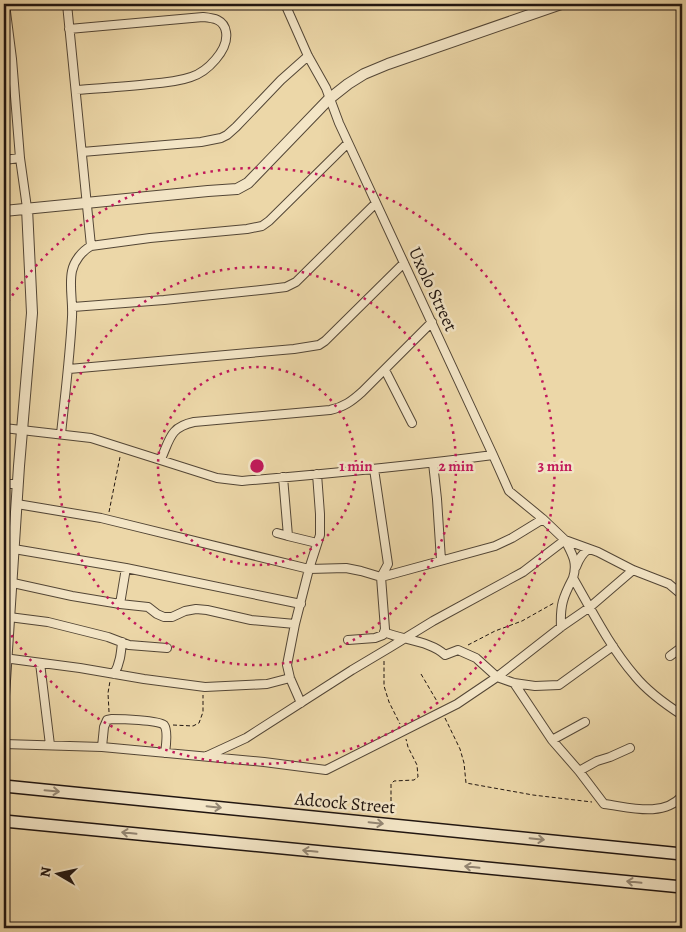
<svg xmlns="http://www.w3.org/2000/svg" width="686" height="932" font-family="Alegreya,serif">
	<rect width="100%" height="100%" fill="#ecd7a8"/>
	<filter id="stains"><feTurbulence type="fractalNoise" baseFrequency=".004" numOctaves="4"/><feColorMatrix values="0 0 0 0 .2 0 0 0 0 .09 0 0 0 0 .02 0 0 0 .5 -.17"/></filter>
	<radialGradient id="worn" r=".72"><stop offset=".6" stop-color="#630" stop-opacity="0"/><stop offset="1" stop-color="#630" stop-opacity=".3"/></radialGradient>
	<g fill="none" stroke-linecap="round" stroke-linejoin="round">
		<g stroke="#534636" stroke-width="10">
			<path id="minor" d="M5,4L12,59L20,158L27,208
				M67,4L91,246
				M285,4L308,56L326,88L339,123L493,455L509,491L543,519L565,540L598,552L633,570L669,584L682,595
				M69,29L203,17C213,18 224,19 226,32C229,50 207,72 191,77C177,82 163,83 149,84C125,87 100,88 76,90
				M82,152L201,142L221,138L227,135L236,127L281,80L308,56
				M4,160L20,158
				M73,307L164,300L270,289L286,287L296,282L376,203
				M69,369L294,349L319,345L325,341L404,263
				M385,370L412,423
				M4,428L91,438L217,478L242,481C326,474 410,466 493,455
				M61,434C65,395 70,356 72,317C73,302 69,285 72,271C74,261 82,251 91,246L150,238L247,229L262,226L269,221L348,143
				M161,459C170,439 170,427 194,422L330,410C344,407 352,401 362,392L432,322
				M433,463L437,499L441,560
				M4,484H18
				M17,504L101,518L309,569L346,568L361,571L381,577L389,575L495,546L512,538L543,519
				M277,533L288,536L283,477
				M288,536L317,543
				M4,537L15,538
				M14,549L126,568L301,604
				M576,567C579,559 582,553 589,549
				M4,581L72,596L120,604L148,607L157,614L164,617H172L185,611L196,609L207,610L251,620L295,624
				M120,604L126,568
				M9,617L48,622L108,637L129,645L167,648
				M561,627C560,605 563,597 573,578
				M384,632C402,640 431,641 445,655L458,650L476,658L497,677L514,683L535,686L559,685L613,646
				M348,640L375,638L383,635L385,629L381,577L388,564L374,469
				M670,656L682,647
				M4,658L80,668L144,679L205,687L267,684L290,678
				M40,663L50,745
				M114,674C120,664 121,653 122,642
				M514,683L552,740L579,771L604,804C629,807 663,818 682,796
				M301,703L290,678L287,665L295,624L309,569L320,535V514L317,474
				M552,740L585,722
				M4,744L102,747L264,762L326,770L457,704L497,677L561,627L590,607L633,570
				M102,747L104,727L107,720L112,719C121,719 158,720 164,725C168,730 166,746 165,753
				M207,756L246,738L352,670L389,648L433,621L523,572L565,540C572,554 578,562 573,578C592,611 610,647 635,676C648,692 665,704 682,715
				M579,771L597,761L610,757L630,748"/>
		</g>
		<g stroke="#534636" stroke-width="12">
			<path id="tertiary" d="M4,211L208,191L237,189L248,183L329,99L348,84L364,74L388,64L561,4
				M4,696L19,466L32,313L27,208"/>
		</g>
		<g stroke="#201510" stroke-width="14">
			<path id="secondary" d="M4,786L682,854
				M4,821L682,887"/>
		</g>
		<path stroke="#201510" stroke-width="1" stroke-dasharray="4 2.5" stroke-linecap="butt" d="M109,512L120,457
			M468,645L495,631L522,621L554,603
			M384,661V686L389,702L400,724
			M421,674L438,703
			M109,712L108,693L110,681
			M445,718L460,749L464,763L466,783L533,795L592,802
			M173,725L193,726L199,723L203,712V695
			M391,814V784L394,781L414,780L418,777L417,765L408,747L406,739"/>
		<use href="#minor" stroke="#f3e5c6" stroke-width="8"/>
		<use href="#tertiary" stroke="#f3e5c6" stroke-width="10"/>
		<use href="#secondary" stroke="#f3e5c6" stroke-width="11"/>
	</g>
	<defs><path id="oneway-shaft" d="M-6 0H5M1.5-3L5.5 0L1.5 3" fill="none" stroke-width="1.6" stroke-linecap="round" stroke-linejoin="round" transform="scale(1.25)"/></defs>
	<g stroke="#948774">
		<use href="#oneway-shaft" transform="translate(52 791) rotate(5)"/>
		<use href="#oneway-shaft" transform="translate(214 807) rotate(6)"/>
		<use href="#oneway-shaft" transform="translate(376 823) rotate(6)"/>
		<use href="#oneway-shaft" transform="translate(129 833) rotate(-174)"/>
		<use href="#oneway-shaft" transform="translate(537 839) rotate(6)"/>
		<use href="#oneway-shaft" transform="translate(310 851) rotate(-174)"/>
		<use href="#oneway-shaft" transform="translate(472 867) rotate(-174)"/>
		<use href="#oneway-shaft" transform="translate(634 882) rotate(-174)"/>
	</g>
	<g fill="none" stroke="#c2185b" stroke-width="2.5" stroke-dasharray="2.5 5">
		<circle cx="257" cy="466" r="99"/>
		<circle cx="257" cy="466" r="199"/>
		<path d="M4 308A298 298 0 1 1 4 624"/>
	</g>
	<g text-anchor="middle" stroke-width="5" stroke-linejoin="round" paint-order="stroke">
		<g font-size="18" fill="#201510" stroke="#f3e5c6">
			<text transform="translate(433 289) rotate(65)" y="6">Uxolo Street</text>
			<text transform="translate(345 803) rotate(5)" y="6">Adcock Street</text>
		</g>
	</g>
	<circle cx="257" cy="466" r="8" fill="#c2185b" stroke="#f3e5c6" stroke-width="2.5"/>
	<g font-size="15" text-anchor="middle" font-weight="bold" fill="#c2185b" stroke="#f3e5c6" stroke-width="5" stroke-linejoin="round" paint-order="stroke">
		<text x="356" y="471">1 min</text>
		<text x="456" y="471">2 min</text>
		<text x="555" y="471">3 min</text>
	</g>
	<rect width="686" height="932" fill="none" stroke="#ecd7a8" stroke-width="20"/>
	<rect x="5" y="5" width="676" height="922" fill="none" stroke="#201510" stroke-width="2.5"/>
	<rect x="10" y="10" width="666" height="912" fill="none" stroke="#201510"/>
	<g transform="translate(58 874) rotate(279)" stroke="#f3e5c6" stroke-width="4" paint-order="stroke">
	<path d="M0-4L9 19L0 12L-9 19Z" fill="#201510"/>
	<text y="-8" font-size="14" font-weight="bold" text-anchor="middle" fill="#201510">N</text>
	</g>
	<rect width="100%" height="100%" filter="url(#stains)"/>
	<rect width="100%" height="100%" fill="url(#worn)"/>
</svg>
